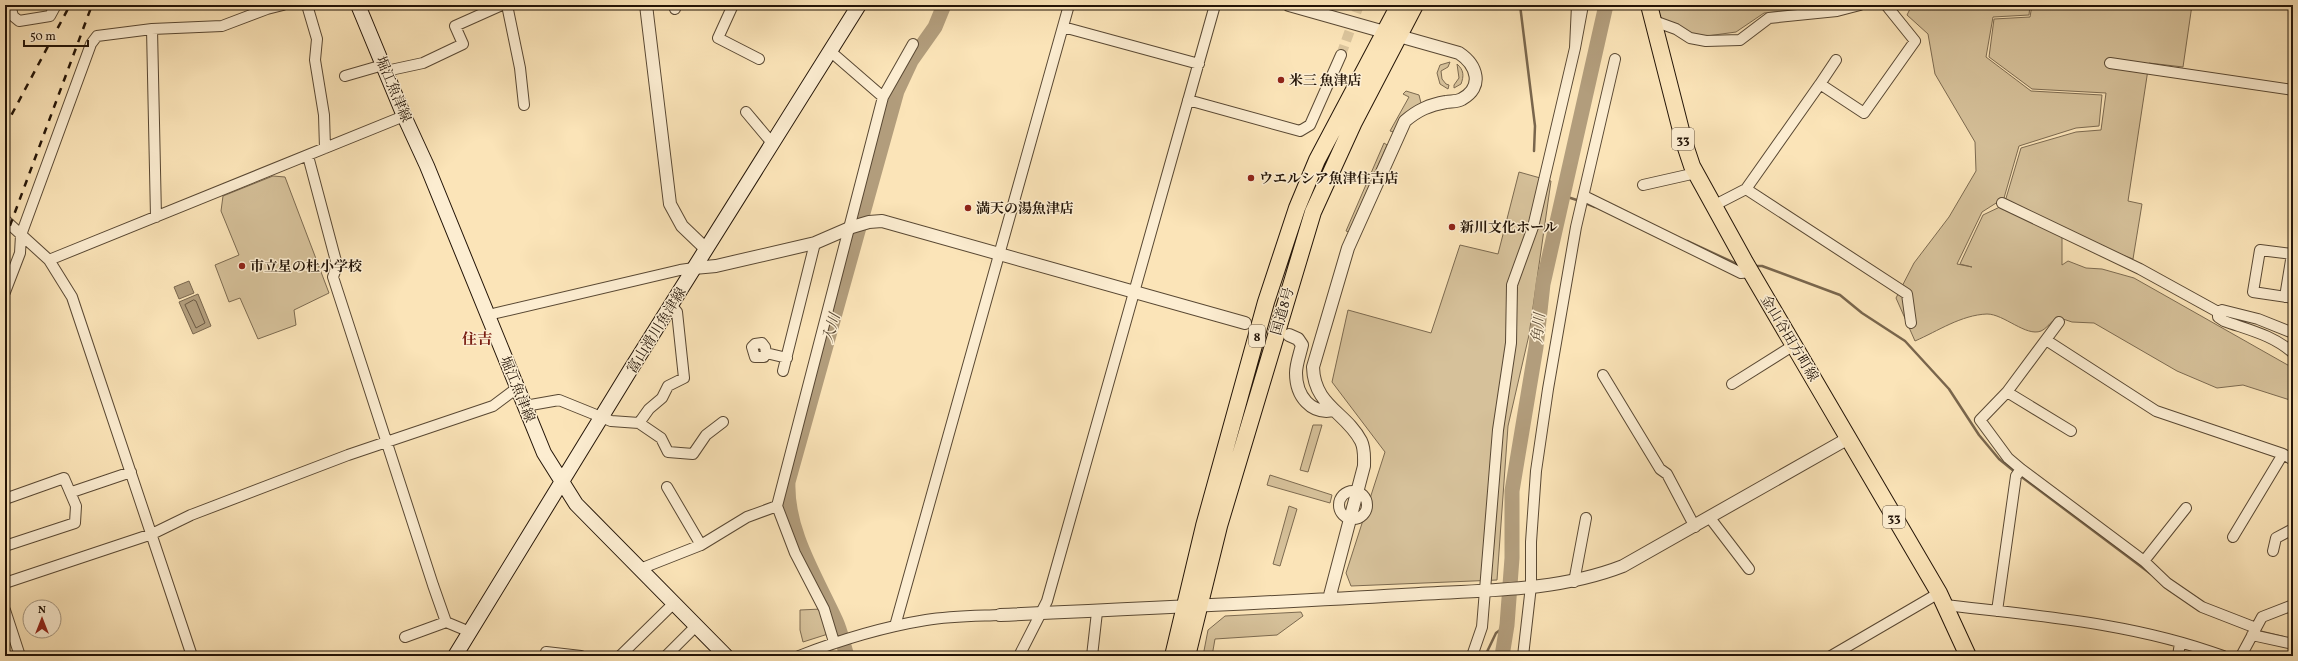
<svg xmlns="http://www.w3.org/2000/svg" width="2298" height="661" font-family="Vollkorn,'Noto Serif JP',serif">
	<rect width="100%" height="100%" fill="#fbe4b8"/>
	<filter id="stains"><feTurbulence type="fractalNoise" baseFrequency=".005" numOctaves="4"/><feColorMatrix values="0 0 0 0 .2 0 0 0 0 .09 0 0 0 0 .02 0 0 0 .5 -.17"/></filter>
	<radialGradient id="worn" r=".72"><stop offset=".6" stop-color="#630" stop-opacity="0"/><stop offset="1" stop-color="#630" stop-opacity=".3"/></radialGradient>
	<path fill="#d6c19a" stroke="#7c6a50" d="M1655,5H1819V8L1764,13L1736,32L1707,36L1688,34L1662,20Z
		M1912,5H2030L2029,15L1993,17L1986,57L2031,91L2102,95L2099,126L2076,128L2019,146L2004,198L1982,212L1957,264L1972,267L1960,264L1983,215L2004,205L2021,148L2076,132L2101,130L2106,93L2032,89L1989,57L1994,19L2030,17L2032,5H2192L2183,67L2149,63L2128,201L2142,204L2133,259L2062,233V265L2068,261L2086,268L2102,269L2134,278L2293,368V401L2243,385L2217,388L2177,371L2094,323L2072,322L2057,317C2052,321 2046,329 2041,331C2026,337 2004,314 1987,314C1961,315 1938,331 1915,341L1896,298L1914,263L1949,217L1976,171L1975,142L1935,74L1928,34L1907,15Z
		M1450,62L1448,67L1441,71L1442,79L1446,84L1449,85L1448,89L1440,84L1437,73L1440,65Z
		M1457,64C1464,70 1464,76 1461,84L1454,88V85L1459,78Z
		M1406,91L1419,95L1421,103L1406,113L1394,132L1390,131L1409,97L1403,94Z
		M1384,143L1387,145L1349,232L1346,231Z
		M1519,172L1551,181L1529,335L1508,426L1497,580L1351,586L1346,573L1385,452L1332,382L1348,310L1431,333L1460,245L1498,254Z
		M273,176L285,177L329,293L294,310L296,325L258,339L240,298L229,302L215,265L239,255L221,211L223,196Z
		M1313,425H1322L1308,472L1300,470Z
		M1270,475L1332,495L1330,503L1267,485Z
		M1289,506L1297,509L1280,566L1273,564Z
		M821,609L828,634L803,642L800,630V610Z
		M1301,612L1303,616L1277,635L1215,639L1212,656H1203L1208,630L1225,616Z"/>
	<path fill="#b29d7c" stroke="#79664d" d="M189,281L194,293L179,299L174,287Z
		M198,294L211,326L193,334L179,302Z"/>
	<g fill="none" stroke-linecap="round" stroke-linejoin="round">
		<path stroke="#6a5842" stroke-width="1" d="M194,300L196,301L205,323L196,328L185,305Z"/>
		<path stroke="#79664d" stroke-width="2.5" d="M1520,5L1535,126L1534,151
			M1561,195L1580,201
			M1585,203L1595,207
			M1687,241L1739,265
			M1754,266H1762L1840,295L1862,313L1905,341L1949,389L1979,435L1999,459L2015,472
			M2019,475L2151,574
			M2258,631L2283,637
			M1485,656L1496,633L1507,625"/>
		<path stroke="#b29d7c" stroke-width="15" d="M847,656C843,644 841,632 836,621C816,577 786,531 788,482L897,91L911,61L935,27L944,5
			M1502,656L1507,625L1512,558V491L1536,347L1543,284L1606,5"/>
		<path stroke="#dbc59d" stroke-width="10" stroke-dasharray="10 5" stroke-linecap="butt" d="M1341,55L1359,5"/>
		<g stroke="#594833" stroke-width="12">
			<path id="minor" d="M10,5L13,16L19,21L50,16L56,5
				M307,5L317,39L315,60L324,115L325,148
				M507,5L520,68L524,105
				M674,5L675,9
				M733,5L718,38L759,59
				M1577,5L1575,48L1583,5
				M1654,21L1676,29L1690,38L1706,41L1740,40L1769,18L1837,11L1860,5
				M1063,27L1199,64
				M152,29L156,217
				M830,51L883,97L777,506L795,553L824,609L834,642
				M1836,60L1820,84L1864,113L1915,41L1886,5
				M2110,63L2293,90
				M386,71L423,63L463,44L455,26L502,5
				M345,76L383,65
				M883,97L913,44
				M1188,100L1300,131L1310,125L1341,55
				M746,112L772,143
				M308,156L337,265L333,277L433,585L446,622L470,632
				M1643,185L1696,173
				M1746,189L1907,294L1911,323
				M1584,196L1741,273L1751,272
				M2002,203L2140,269L2218,312
				M1713,206L1746,189L1820,84
				M5,220L49,260L72,297L192,656
				M49,260L404,116
				M5,292L20,253L21,235L91,44L97,36L152,29L222,26L267,9L283,5
				M2285,297L2292,254L2260,250L2253,292L2293,298
				M2218,312V317L2224,321C2249,330 2273,335 2293,353
				M2218,312L2222,310L2258,319L2293,333
				M488,315L680,270L694,268
				M2046,340L2156,411L2283,454L2233,537
				M766,353L764,357H755L752,347L755,344L762,343L765,347L766,353L787,358
				M783,371L815,243
				M1603,375L1660,469L1667,474L1695,527
				M1732,384L1794,345
				M2007,392L2059,322
				M525,406L559,400L611,421L639,423L649,409L662,398L668,386L684,378L677,312L671,305
				M639,423L661,438L668,452L693,454L706,435L723,422
				M2071,431L2007,392L1980,420L2008,458L2021,469L2144,561L2167,583L2202,607L2256,628
				M2283,454L2293,460
				M667,487L701,545
				M1339 505a14 14 0 1 1 28 0a14 14 0 1 1-28 0Z
				M72,492L131,472
				M5,499L64,478L76,506L75,523L5,546
				M1710,518L1749,569
				M2273,551L2276,538L2293,529
				M2144,561L2186,508
				M640,569L701,545L747,517L777,506
				M1574,582L1586,518
				M5,583L152,534L191,515L348,455L493,406L517,388
				M1945,605C2039,616 2134,623 2223,656
				M5,610L20,656
				M1997,611L2016,476L2021,469
				M895,626L1069,5
				M2252,635L2293,644
				M405,637L446,622
				M546,656V652L581,656
				M620,656L673,604
				M666,656L696,626
				M799,656C840,640 883,627 926,620C950,616 976,616 1000,615
				M1019,656L1047,601L1215,5
				M1092,656L1097,612
				M1472,656L1482,627L1498,430L1511,343L1512,285L1533,227L1575,48
				M1523,656L1531,586V542L1536,471L1548,389L1576,227L1615,59
				M1831,656L1939,593
				M2178,656L2180,643
				M2241,656L2262,617L2293,605"/>
		</g>
		<g stroke="#594833" stroke-width="14">
			<path id="tertiary" d="M646,5L670,204L682,226L706,249
				M1289,5L1459,53C1477,65 1484,87 1462,99C1457,102 1451,101 1446,102C1429,105 1418,110 1405,121L1348,248L1313,367C1314,406 1346,412 1361,441C1365,449 1364,458 1364,466L1329,599
				M694,268L716,266L815,243L852,227L869,222L882,221L1245,323
				M1289,335L1298,339L1302,345C1300,354 1296,364 1296,373C1296,396 1311,415 1334,410
				M1000,615C1134,609 1268,603 1402,595C1475,590 1554,593 1623,566L1847,439"/>
		</g>
		<g stroke="#231407" stroke-width="16">
			<path id="secondary" d="M358,5L404,116L427,166L544,453L576,504L726,656
				M455,656L629,372L859,5"/>
		</g>
		<g stroke="#231407" stroke-width="18">
			<path id="primary" d="M1649,5L1684,142L1692,166L1745,262L1939,593L1968,656"/>
		</g>
		<g stroke="#231407" stroke-width="18">
			<path id="trunk" d="M1173,656L1204,526L1266,302L1297,208L1317,160L1399,5
				M1187,656L1219,526L1313,212L1354,122L1415,5"/>
		</g>
		<use href="#minor" stroke="#fcedd1" stroke-width="10"/>
		<use href="#tertiary" stroke="#fcedd1" stroke-width="12"/>
		<use href="#secondary" stroke="#fcedd1" stroke-width="14"/>
		<use href="#primary" stroke="#fbe4b8" stroke-width="16"/>
		<use href="#trunk" stroke="#fbe4b8" stroke-width="16"/>
		<path stroke="#231407" stroke-width="2.5" stroke-dasharray="7 7" stroke-linecap="butt" d="M5,127L70,5
			M5,239L92,5"/>
	</g>
	<g fill="#8f2418" stroke="#fcedd1" stroke-width="1.5">
		<circle cx="1281" cy="80" r="4"/>
		<circle cx="1251" cy="178" r="4"/>
		<circle cx="968" cy="208" r="4"/>
		<circle cx="1452" cy="227" r="4"/>
		<circle cx="242" cy="266" r="4"/>
	</g>
	<g text-anchor="middle" stroke-width="3" stroke-linejoin="round" paint-order="stroke">
		<g fill="#fcedd1" stroke="#645544" stroke-width="1">
			<rect x="1672" y="128" width="22" height="22" rx="3"/>
			<rect x="1249" y="325" width="16" height="22" rx="3"/>
			<rect x="1883" y="506" width="22" height="22" rx="3"/>
		</g>
		<g font-size="13" font-weight="bold" fill="#231407">
			<text x="1683" y="144">33</text>
			<text x="1257" y="341">8</text>
			<text x="1894" y="522">33</text>
		</g>
		<g font-size="14" font-weight="bold" fill="#231407" stroke="#fcedd1" text-anchor="start">
			<text x="1289" y="85">米三 魚津店</text>
			<text x="1259" y="183">ウエルシア魚津住吉店</text>
			<text x="976" y="213">満天の湯魚津店</text>
			<text x="1460" y="232">新川文化ホール</text>
			<text x="250" y="271">市立星の杜小学校</text>
		</g>
		<g font-size="14" fill="#231407" stroke="#fcedd1">
			<text transform="translate(394 89) rotate(67)" y="5">堀江魚津線</text>
			<text transform="translate(1282 311) rotate(-74)" y="5">国道8号</text>
			<text transform="translate(656 330) rotate(-58)" y="5">富山滑川魚津線</text>
			<text transform="translate(1790 338) rotate(59)" y="5">金山谷田方町線</text>
			<text transform="translate(518 389) rotate(68)" y="5">堀江魚津線</text>
		</g>
		<g font-size="15" font-style="italic" fill="#5c4b36" stroke="#fcedd1">
			<text transform="translate(831 328) rotate(-74)" y="5">入川</text>
			<text transform="translate(1538 328) rotate(-84)" y="5">角川</text>
		</g>
		<g font-size="15" font-weight="bold" fill="#7a1f14" stroke="#fcedd1">
			<text x="477" y="344">住吉</text>
		</g>
	</g>
	<rect width="2298" height="661" fill="none" stroke="#fbe4b8" stroke-width="20"/>
	<rect x="6" y="6" width="2286" height="649" fill="none" stroke="#231407" stroke-width="2"/>
	<rect x="10" y="10" width="2278" height="641" fill="none" stroke="#231407"/>
	<g transform="translate(42 619)"><circle r="19" fill="#fcedd1" stroke="#a59680"/>
	<path d="M0-3L7 15L0 10L-7 15Z" fill="#8f2418"/>
	<text y="-6" font-size="11" font-weight="bold" text-anchor="middle" fill="#231407">N</text>
	</g>
	<path d="M24 40v6h64v-6" fill="none" stroke="#231407" stroke-width="2"/>
	<text x="30" y="40" font-size="12" fill="#231407" stroke="#fcedd1" stroke-width="3" paint-order="stroke">50 m</text>
	<rect width="100%" height="100%" filter="url(#stains)"/>
	<rect width="100%" height="100%" fill="url(#worn)"/>
</svg>
